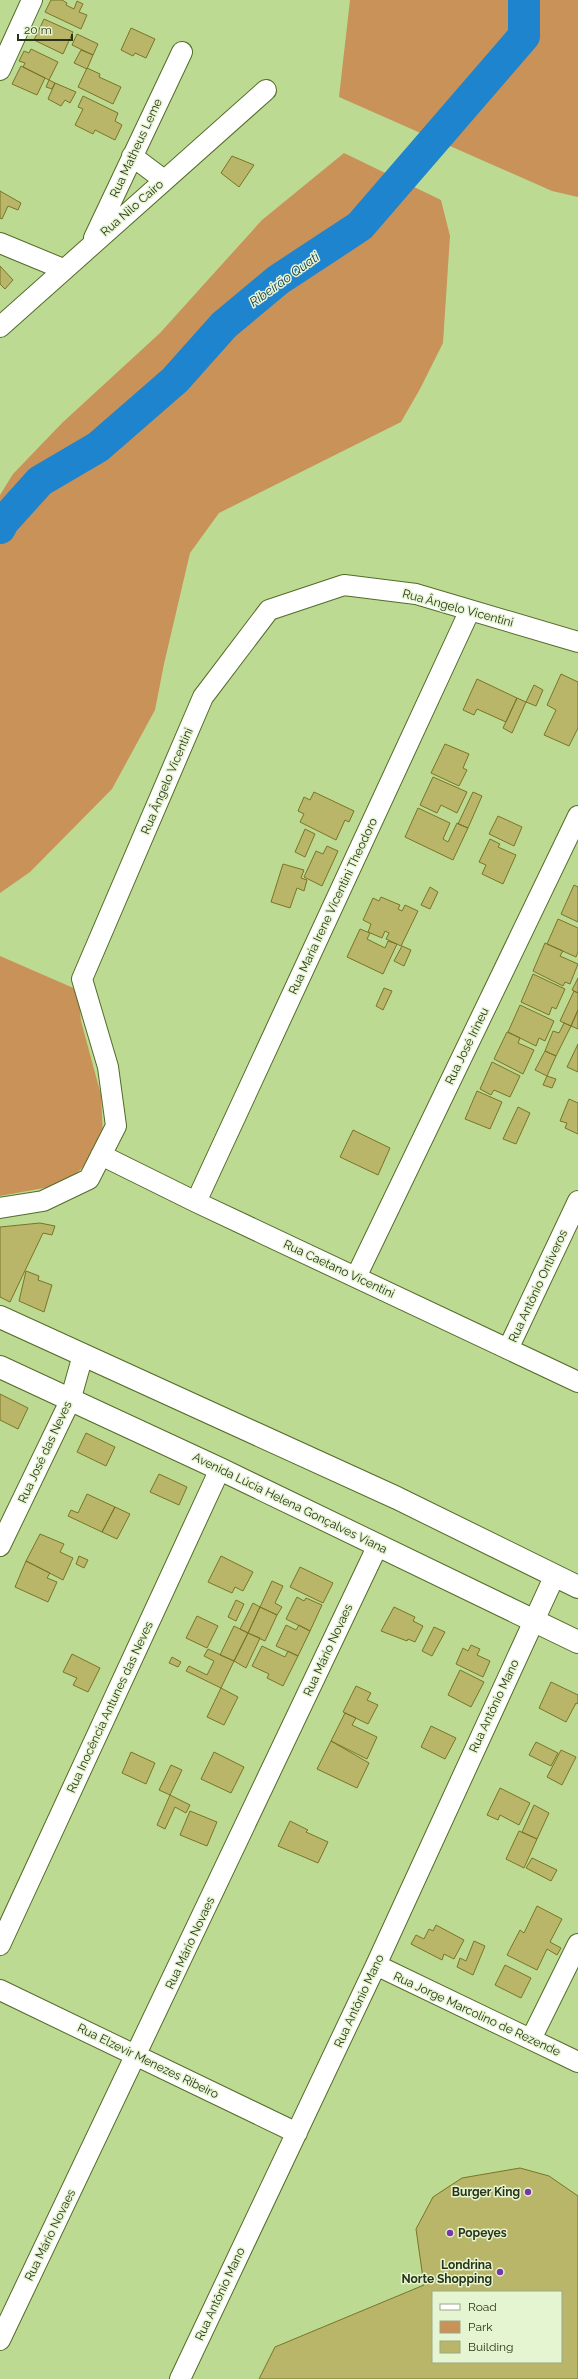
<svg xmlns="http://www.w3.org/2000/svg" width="578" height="2379" font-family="Raleway,sans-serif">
	<rect width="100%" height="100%" fill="#bdda93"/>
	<path fill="#c89259" d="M350,0H578V197L552,191L339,97Z
		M344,153L441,200L450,236L443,343L420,389L401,422L219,513L190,553L164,664L155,710L112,789L30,872L0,893V495L13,474L62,423L160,333L262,220Z
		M0,956L78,990L81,1021L101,1095L103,1135L86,1164L66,1184L0,1196Z"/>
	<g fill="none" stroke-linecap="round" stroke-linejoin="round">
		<path stroke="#1e84ce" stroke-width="32" d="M0,528L3,522L40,481L98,447L175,380L224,325L278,280L360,226L524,36V0"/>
	</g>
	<path fill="#b9b669" stroke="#797526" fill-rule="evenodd" d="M51,0H62L67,3L66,5L74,9L77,1L83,4L79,12L87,15L81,29L45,12Z
		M44,19L73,32L63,54L34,40Z
		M131,28L155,39L146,58L135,53L133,56L121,50Z
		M77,34L98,44L93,55L72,45Z
		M31,49L58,62L49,80L23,67L25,63L19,61L24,51L29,53Z
		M81,50L93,55L87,69L74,63Z
		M21,66L45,78L37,95L12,84Z
		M87,68L100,74L99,77L121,87L113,104L78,87Z
		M49,80L55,83L52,89L46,87Z
		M55,83L76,92L70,103L65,100L61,106L48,99Z
		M83,96L118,113L115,121L122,125L115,140L95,130L93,134L75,125L83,109L78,107Z
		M232,156L254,165L239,187L221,173Z
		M0,191L21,203L18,210L8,206L2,219L0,218Z
		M0,266L13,280L5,289L0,284Z
		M561,674L578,682V728L569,746L544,735L556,710L547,705Z
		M477,679L517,698L506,722L477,709L474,715L463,710Z
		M534,685L543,690L536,706L526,702Z
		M517,698L526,702L512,733L503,728Z
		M445,744L469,754L463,768L467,770L459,786L431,773Z
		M433,777L467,792L457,813L441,805L437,813L420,805Z
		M314,792L354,811L349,822L345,820L336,840L300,822L304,814L298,811L304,797L310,800Z
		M473,792L482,796L468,828L458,824Z
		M418,808L450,823L443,839L448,842L457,823L468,828L453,860L405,837Z
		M498,816L522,827L514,846L489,834Z
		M305,829L315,834L305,857L295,852Z
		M490,839L500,844L498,847L516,855L503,884L482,874L486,865L479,862Z
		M327,846L338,851L322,886L304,877L316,851L323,854Z
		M283,864L304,870L301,878L307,880L304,891L297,888L290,908L271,902Z
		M574,885L578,887V922L561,914Z
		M430,887L438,892L430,909L421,905Z
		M381,897L400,905L398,909L402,911L405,905L418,911L401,946L386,939L389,933L385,931L382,938L368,932L371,924L363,920L373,898L379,901Z
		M558,919L578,928V952L576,957L547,944Z
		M360,929L370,933L367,939L385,948L388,941L397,944L383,974L347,957Z
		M545,943L563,951L560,956L578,964L570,984L565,982L563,986L533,971Z
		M402,946L411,950L404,966L394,961Z
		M533,974L565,989L556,1009L552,1007L549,1015L521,1002Z
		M578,978V993L572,990Z
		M384,988L392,991L383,1010L376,1006Z
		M574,991L578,993V1010L571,1026L560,1021Z
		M520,1005L554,1021L545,1041L539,1038L536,1046L508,1032Z
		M578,1010V1029L571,1026Z
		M564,1023L571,1026L556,1056L545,1051L553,1031L559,1033Z
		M507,1032L520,1038L518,1043L534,1050L523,1074L494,1059Z
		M578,1044V1072L567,1067Z
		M545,1051L556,1056L547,1076L535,1070Z
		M492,1062L520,1076L510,1097L494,1090L491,1095L480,1089Z
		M547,1076L556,1079L552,1088L543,1085Z
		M477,1091L502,1102L490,1129L465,1119Z
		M569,1099L578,1103V1134L565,1128L567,1123L560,1121Z
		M518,1107L530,1113L516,1144L503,1139Z
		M353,1130L390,1148L378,1175L340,1157Z
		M40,1223L55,1226L52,1235L43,1233L10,1302L0,1297V1227Z
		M26,1271L39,1276L38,1280L52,1285L44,1312L19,1301Z
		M0,1394L28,1408L18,1429L0,1420Z
		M86,1433L115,1447L106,1466L77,1452Z
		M159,1474L187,1487L179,1505L150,1492Z
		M87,1494L115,1507L102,1532L68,1516L71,1510L78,1513Z
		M115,1507L130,1514L117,1539L102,1532Z
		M40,1534L64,1544L60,1552L73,1558L63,1580L26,1561Z
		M79,1556L88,1560L84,1568L76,1564Z
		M221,1556L253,1572L243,1591L235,1587L232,1593L208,1582Z
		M26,1561L50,1573L47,1578L57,1582L48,1602L15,1587Z
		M300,1567L333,1583L323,1603L290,1587Z
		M272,1581L283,1586L275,1603L282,1607L277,1615L260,1607Z
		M297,1597L304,1601L306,1598L322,1605L310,1631L286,1619Z
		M236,1600L244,1604L236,1621L228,1617Z
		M253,1603L260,1607L248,1633L240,1629Z
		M260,1607L277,1615L265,1641L248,1633Z
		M394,1607L415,1617L413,1621L423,1626L415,1642L408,1639L407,1641L381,1631Z
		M197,1616L218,1626L207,1648L186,1638Z
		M286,1625L296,1630L299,1625L310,1631L298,1656L276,1646Z
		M234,1626L248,1633L234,1661L220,1655Z
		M434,1627L445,1632L432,1656L422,1651Z
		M248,1633L260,1638L246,1668L234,1661Z
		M471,1645L480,1649L477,1655L490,1661L483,1677L456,1664L463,1648L468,1651Z
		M262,1646L285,1657L288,1651L298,1656L283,1686L267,1678L269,1674L252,1666Z
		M208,1649L234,1661L221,1688L186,1671L189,1666L207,1675L214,1661L204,1656Z
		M72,1654L100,1668L88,1692L73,1685L77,1678L63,1672Z
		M172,1657L181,1662L178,1667L169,1663Z
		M460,1670L484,1682L471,1707L448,1695Z
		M551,1682L578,1695V1704L576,1703L566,1722L539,1708Z
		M356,1686L371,1693L367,1700L378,1705L368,1724L343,1712Z
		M221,1688L238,1697L224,1725L207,1717Z
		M345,1713L356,1718L352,1725L377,1737L367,1759L331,1741Z
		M431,1726L456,1738L445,1759L421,1747Z
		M331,1741L369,1763L357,1788L317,1769Z
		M536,1742L558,1753L551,1766L529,1755Z
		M561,1750L576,1757L562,1785L547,1777Z
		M131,1752L155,1763L146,1784L122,1773Z
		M214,1752L244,1767L231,1793L201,1779Z
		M171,1765L182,1770L170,1795L159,1790Z
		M500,1788L530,1803L519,1825L500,1815L498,1820L487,1815Z
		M170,1795L190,1805L186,1813L175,1807L165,1829L157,1825Z
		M534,1805L549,1813L537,1839L522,1832Z
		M190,1811L217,1822L207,1846L180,1835Z
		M290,1821L308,1830L306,1832L328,1842L318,1863L278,1846Z
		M519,1831L537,1839L524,1868L506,1859Z
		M532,1858L557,1870L551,1881L526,1868Z
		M537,1906L562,1919L550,1942L561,1948L557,1955L547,1949L537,1970L507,1955L520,1930L524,1933Z
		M436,1925L464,1940L454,1959L444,1954L442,1960L411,1944L416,1935L424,1939L429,1929L433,1931Z
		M474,1941L485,1946L473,1975L457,1967L460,1958L466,1961Z
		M505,1965L531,1978L521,1998L495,1985Z
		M520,2168L549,2176L578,2196V2379H259L275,2347L424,2285L416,2229L433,2197L462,2178ZM433,2292H561V2362H433Z"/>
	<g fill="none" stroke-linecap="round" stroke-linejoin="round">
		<g stroke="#536c28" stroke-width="22">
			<path id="street" d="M0,70L32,0
				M132,156L164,180
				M94,238L182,52
				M0,243L63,269
				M0,327L266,90
				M101,1155L196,1202L578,1382
				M196,1202L470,610
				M0,1208L43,1201L89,1179L116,1126L108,1067L82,979L203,697L269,610L344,585L416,594L578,642
				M356,1277L578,816
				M508,1349L578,1201
				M0,1546L70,1401L83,1355
				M0,1945L220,1469
				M376,1965L578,2062
				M0,1990L297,2133
				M531,2039L578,1944
				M0,2340L378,1545
				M180,2379L376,1965L555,1575"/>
		</g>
		<g stroke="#536c28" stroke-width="24">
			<path id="secondary" d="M0,1317L397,1498L578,1587
				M0,1367L220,1469L578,1642"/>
		</g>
		<use href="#street" stroke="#fff" stroke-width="20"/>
		<use href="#secondary" stroke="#fff" stroke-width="22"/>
	</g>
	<g fill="#7736aa" stroke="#e6f5d1" stroke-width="1.5">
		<circle cx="528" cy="2192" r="4"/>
		<circle cx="450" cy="2233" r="4"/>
		<circle cx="500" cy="2272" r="4"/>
	</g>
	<g text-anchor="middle" stroke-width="3" stroke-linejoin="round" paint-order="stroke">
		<g font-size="12" fill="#283317" stroke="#e6f5d1">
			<text transform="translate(136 148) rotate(-65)" y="4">Rua Matheus Leme</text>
			<text transform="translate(132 208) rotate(-41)" y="4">Rua Nilo Cairo</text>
			<text transform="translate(458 608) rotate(15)" y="4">Rua Ângelo Vicentini</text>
			<text transform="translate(167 781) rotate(-67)" y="4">Rua Ângelo Vicentini</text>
			<text transform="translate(333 906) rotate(-65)" y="4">Rua Maria Irene Vicentini Theodoro</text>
			<text transform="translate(467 1046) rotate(-64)" y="4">Rua José Irineu</text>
			<text transform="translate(339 1269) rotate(25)" y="4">Rua Caetano Vicentini</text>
			<text transform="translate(538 1286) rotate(-65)" y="4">Rua Antônio Ontiveros</text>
			<text transform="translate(45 1452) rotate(-65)" y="4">Rua José das Neves</text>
			<text transform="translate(290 1503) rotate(26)" y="4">Avenida Lúcia Helena Gonçalves Viana</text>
			<text transform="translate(328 1650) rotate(-65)" y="4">Rua Mário Novaes</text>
			<text transform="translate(494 1706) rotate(-65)" y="4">Rua Antônio Mano</text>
			<text transform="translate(110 1707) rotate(-65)" y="4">Rua Inocência Antunes das Neves</text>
			<text transform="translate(190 1943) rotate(-65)" y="4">Rua Mário Novaes</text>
			<text transform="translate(359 2001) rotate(-65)" y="4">Rua Antônio Mano</text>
			<text transform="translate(477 2014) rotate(25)" y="4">Rua Jorge Marcolino de Rezende</text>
			<text transform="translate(148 2061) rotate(26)" y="4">Rua Elzevir Menezes Ribeiro</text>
			<text transform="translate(50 2235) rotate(-64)" y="4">Rua Mário Novaes</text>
			<text transform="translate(220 2294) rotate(-65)" y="4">Rua Antônio Mano</text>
		</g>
		<g font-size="12" font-weight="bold" fill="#283317" stroke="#e6f5d1" text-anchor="end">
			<text x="520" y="2196">Burger King</text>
			<text x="458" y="2237" text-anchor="start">Popeyes</text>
			<text x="492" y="2269">Londrina<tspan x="492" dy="14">Norte Shopping</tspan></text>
		</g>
		<g font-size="13" font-style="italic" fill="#0c3351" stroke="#e6f5d1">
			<text transform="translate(284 279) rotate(-36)" y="5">Ribeirão Quati</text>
		</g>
	</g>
	<rect x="432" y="2291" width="130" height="72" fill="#e6f5d1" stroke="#9aa787"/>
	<rect x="440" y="2304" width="20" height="6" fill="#ffffff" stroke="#9aa787"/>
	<text x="468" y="2311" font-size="12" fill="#283317">Road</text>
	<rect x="440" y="2321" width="20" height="12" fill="#c89259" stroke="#9aa787"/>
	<text x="468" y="2331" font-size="12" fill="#283317">Park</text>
	<rect x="440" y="2341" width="20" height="12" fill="#b9b669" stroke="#9aa787"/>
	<text x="468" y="2351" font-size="12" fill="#283317">Building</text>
	<path d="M18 34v6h54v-6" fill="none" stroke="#283317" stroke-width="2"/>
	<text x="24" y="34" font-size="12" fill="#283317" stroke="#e6f5d1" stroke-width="3" paint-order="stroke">20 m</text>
</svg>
